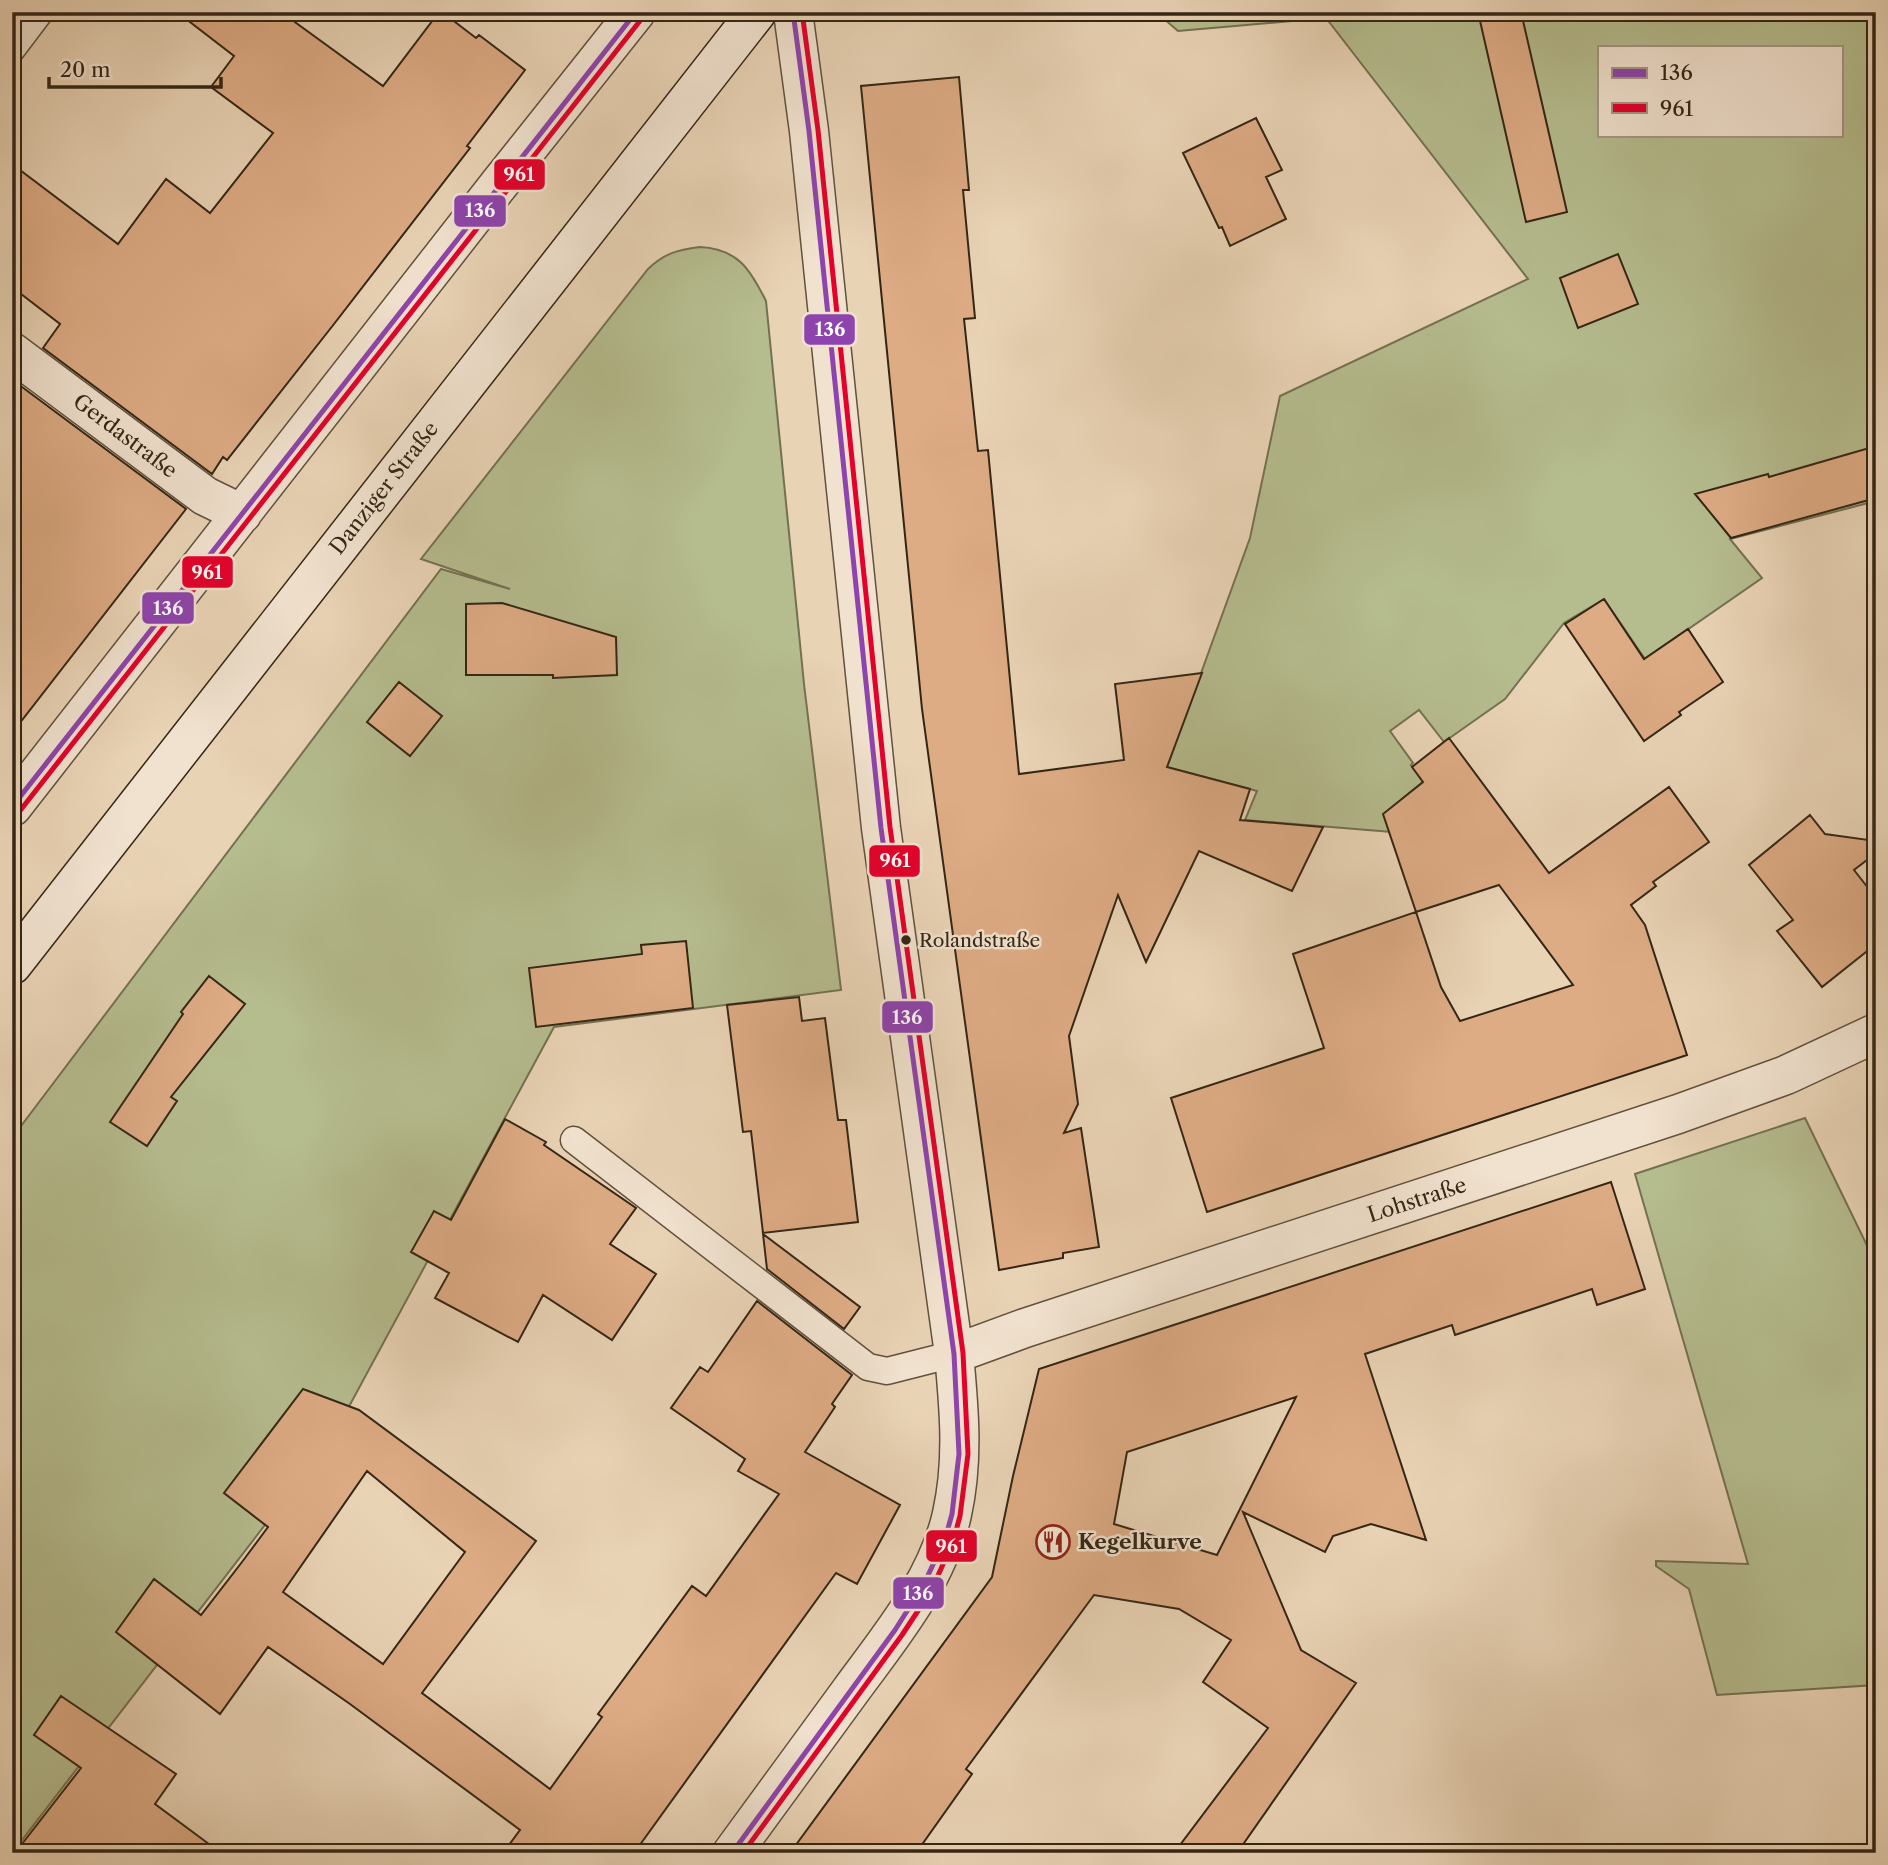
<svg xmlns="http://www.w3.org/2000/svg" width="1888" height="1865" font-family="'Libre Caslon Text',serif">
	<rect width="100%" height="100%" fill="#e9d3b5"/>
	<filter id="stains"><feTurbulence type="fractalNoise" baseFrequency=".00286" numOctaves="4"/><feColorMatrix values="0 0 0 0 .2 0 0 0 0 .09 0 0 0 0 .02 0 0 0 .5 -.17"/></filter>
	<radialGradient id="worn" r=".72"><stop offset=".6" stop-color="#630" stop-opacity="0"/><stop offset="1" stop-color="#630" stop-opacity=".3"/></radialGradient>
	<path fill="#b5bc8e" stroke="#747152" stroke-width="2" fill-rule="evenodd" d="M1156,12H1876V501L1730,539L1762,578L1645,659L1604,599L1564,623L1505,699L1444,742L1419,710L1390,731L1413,763L1411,765L1423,782L1402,799L1465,838L1245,820L1257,791L1167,767L1250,538L1280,396L1528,279L1326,18L1178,31ZM1599,47H1841V135H1599Z
		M700,247C738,249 750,269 766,301L804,684L841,990L554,1027L332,1438L12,1853V1138L441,569L510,589L421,559L648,269C665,253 677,250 700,247Z
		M1805,1118L1876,1264V1685L1717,1695L1689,1589L1656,1566V1561L1748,1564L1635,1174Z"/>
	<path fill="#ddab84" stroke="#342615" stroke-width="2" fill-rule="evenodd" d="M177,12H281L383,86L439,12H442L476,38L479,35L525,70L467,146L470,148L334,324L227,460L223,457L212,474L43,348L60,324L12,287V164L118,244L166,179L210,213L273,133L211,87L234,56Z
		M1478,12H1521L1567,212L1526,222Z
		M959,77L969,190H963L975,318L964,319L978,451L988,450L1019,774L1124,760L1115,684L1202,673L1167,767L1250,789L1240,820L1323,827L1292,891L1199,851L1146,962L1118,895L1069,1036L1078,1104L1064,1133L1081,1128L1099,1247L1063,1253V1258L999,1270L922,709L861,86Z
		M1256,118L1282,170L1266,177L1286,219L1230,246L1222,227L1219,228L1183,153Z
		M1618,254L1638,304L1578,328L1560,278Z
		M18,384L186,509L12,733V392Z
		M1876,446V498L1731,538L1695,494L1768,474L1769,477Z
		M1604,599L1644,659L1688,629L1723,682L1679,712L1681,715L1644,741L1565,624Z
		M502,603L616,637L617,675L553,678V675H466V604Z
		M399,682L442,716L410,756L367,722Z
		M1449,738L1549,873L1669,787L1709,842L1653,882L1656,886L1631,905L1645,925L1687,1055L1207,1212L1171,1098L1324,1048L1293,954L1416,912L1383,814L1423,782L1412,767ZM1499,885L1573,985L1460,1021L1441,987L1416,912Z
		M1810,815L1825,834L1876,841V853L1854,870L1876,898V944L1822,987L1777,931L1793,920L1749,865Z
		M686,941L693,1008L536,1027L529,968L642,954L641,945Z
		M209,976L245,1004L171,1097L177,1101L147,1146L110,1122L183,1014L181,1012Z
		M799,997L802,1021L825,1018L838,1120H846L858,1222L763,1233L751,1131L743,1132L727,1005Z
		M505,1119L546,1142L544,1145L636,1208L610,1244L656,1274L612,1340L543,1295L518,1342L435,1298L449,1273L411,1252L434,1211L451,1220Z
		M1611,1182L1645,1289L1597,1305L1592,1289L1455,1335L1452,1325L1365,1354L1426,1540L1371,1524L1333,1536L1325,1552L1243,1512L1301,1650L1356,1683L1237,1853H1174L1268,1728L1203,1682L1231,1640L1179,1609L1094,1595L966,1769L972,1774L916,1853H790L992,1577L1013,1476L1039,1369ZM1296,1397L1217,1555L1114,1524L1127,1452Z
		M763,1234L860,1307L844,1329L767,1269Z
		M757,1301L852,1375L832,1404L835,1407L805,1452L900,1505L857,1584L836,1573L634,1853H503L520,1830L350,1704L268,1647L220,1714L116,1632L154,1579L201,1615L242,1562L268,1527L224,1493L303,1389L359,1410L536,1541L422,1693L550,1789L602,1717L598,1714L692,1586L706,1596L779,1494L738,1471L745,1459L671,1408L700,1367L708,1372ZM367,1471L465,1552L383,1664L283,1592Z
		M61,1696L176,1774L155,1804L221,1853H15L81,1768L34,1735Z"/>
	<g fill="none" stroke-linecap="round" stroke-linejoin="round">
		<g stroke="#61513d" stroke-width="29">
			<path id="lane" d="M12,49L40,12
				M574,1140L868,1367L887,1371L954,1354"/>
		</g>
		<g stroke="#61513d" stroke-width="41">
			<path id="street" d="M12,352L205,496L242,514
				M12,807L500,183L636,12
				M954,1354L1025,1328L1678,1114L1786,1075L1876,1033
				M732,1853C771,1800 810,1746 849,1693C889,1638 937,1582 952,1514C964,1460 959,1408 954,1354L881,828L809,131L793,12"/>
		</g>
		<g stroke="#342615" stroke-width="41">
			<path id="secondary" d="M12,965L757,12"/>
		</g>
		<use href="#lane" stroke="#f1e2cf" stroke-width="26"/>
		<use href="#street" stroke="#f1e2cf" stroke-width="38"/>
		<use href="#secondary" stroke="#f1e2cf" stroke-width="38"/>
		<g stroke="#f1e2cf" stroke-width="10">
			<path id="bus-1" d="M12,807L636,12
				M732,1853L895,1630L923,1586L945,1539L952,1514L959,1454L954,1354L881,828L809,131L793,12"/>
		</g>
		<g stroke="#f1e2cf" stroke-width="10">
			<path id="bus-2" d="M19,812L643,17
				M743,1853L902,1635L931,1591L953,1542L960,1516L968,1454L963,1353L890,827L818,130L802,12"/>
		</g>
		<use href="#bus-1" stroke="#8e44ad" stroke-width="5"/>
		<use href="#bus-2" stroke="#e4002b" stroke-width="5"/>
	</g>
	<defs>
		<g id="restaurant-ring" transform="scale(1.75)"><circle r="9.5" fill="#f1e2cf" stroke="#8f2418" stroke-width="1.5"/><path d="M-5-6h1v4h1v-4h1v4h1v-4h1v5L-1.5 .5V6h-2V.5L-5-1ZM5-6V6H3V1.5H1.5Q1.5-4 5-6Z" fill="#8f2418"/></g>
	</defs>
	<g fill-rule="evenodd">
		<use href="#restaurant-ring" x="1053" y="1542"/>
	</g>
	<circle fill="#342615" stroke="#f1e2cf" stroke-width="2.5" cx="906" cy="940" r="6"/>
	<g text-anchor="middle" stroke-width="5" stroke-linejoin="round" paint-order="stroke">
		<g font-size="19" fill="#342615" stroke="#f1e2cf" text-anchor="start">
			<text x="919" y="947">Rolandstraße</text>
		</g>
		<g font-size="21" fill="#342615" stroke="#f1e2cf">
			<text transform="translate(125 436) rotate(37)" y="7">Gerdastraße</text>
			<text transform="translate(384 488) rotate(-52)" y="7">Danziger Straße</text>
			<text transform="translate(1417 1200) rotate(-18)" y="7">Lohstraße</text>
		</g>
		<g font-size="21" font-weight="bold" fill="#342615" stroke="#f1e2cf" text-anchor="start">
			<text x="1078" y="1549">Kegelkurve</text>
		</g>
	</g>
	<g stroke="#f1e2cf" stroke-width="2.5">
		<rect x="493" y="158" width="53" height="33" rx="7" fill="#e4002b"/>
		<rect x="453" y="194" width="54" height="34" rx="7" fill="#8e44ad"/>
		<rect x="803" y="313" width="53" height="33" rx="7" fill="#8e44ad"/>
		<rect x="181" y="555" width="53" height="34" rx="7" fill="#e4002b"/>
		<rect x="141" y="591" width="54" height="34" rx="7" fill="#8e44ad"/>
		<rect x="868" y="844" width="53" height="34" rx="7" fill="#e4002b"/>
		<rect x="881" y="1000" width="53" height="34" rx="7" fill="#8e44ad"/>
		<rect x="925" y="1529" width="53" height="34" rx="7" fill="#e4002b"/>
		<rect x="892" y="1576" width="53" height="34" rx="7" fill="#8e44ad"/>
	</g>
	<g font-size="19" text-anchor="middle" font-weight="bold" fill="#fff">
		<text x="519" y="181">961</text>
		<text x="480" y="217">136</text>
		<text x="830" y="336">136</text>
		<text x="207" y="579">961</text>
		<text x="168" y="615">136</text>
		<text x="895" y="867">961</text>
		<text x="907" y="1024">136</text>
		<text x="951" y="1553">961</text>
		<text x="918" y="1600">136</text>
	</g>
	<rect width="1888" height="1865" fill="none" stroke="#e9d3b5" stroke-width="42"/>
	<rect x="14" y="14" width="1860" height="1837" fill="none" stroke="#342615" stroke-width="3.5"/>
	<rect x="21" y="21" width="1846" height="1823" fill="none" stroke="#342615" stroke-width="2"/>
	<rect x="1598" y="46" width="245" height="91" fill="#f1e2cf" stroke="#a59785" stroke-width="2"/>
	<rect x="1612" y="68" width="35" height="10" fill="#8e44ad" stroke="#a59785" stroke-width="2"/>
	<text x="1660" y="80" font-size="21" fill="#342615">136</text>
	<rect x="1612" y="103" width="35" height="10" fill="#e4002b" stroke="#a59785" stroke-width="2"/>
	<text x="1660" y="116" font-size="21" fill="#342615">961</text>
	<path d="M49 77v10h172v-10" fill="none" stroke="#342615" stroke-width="3.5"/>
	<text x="60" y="77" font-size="21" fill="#342615" stroke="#f1e2cf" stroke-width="5" paint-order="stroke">20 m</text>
	<rect width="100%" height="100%" filter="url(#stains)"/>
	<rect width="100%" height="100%" fill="url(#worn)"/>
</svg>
